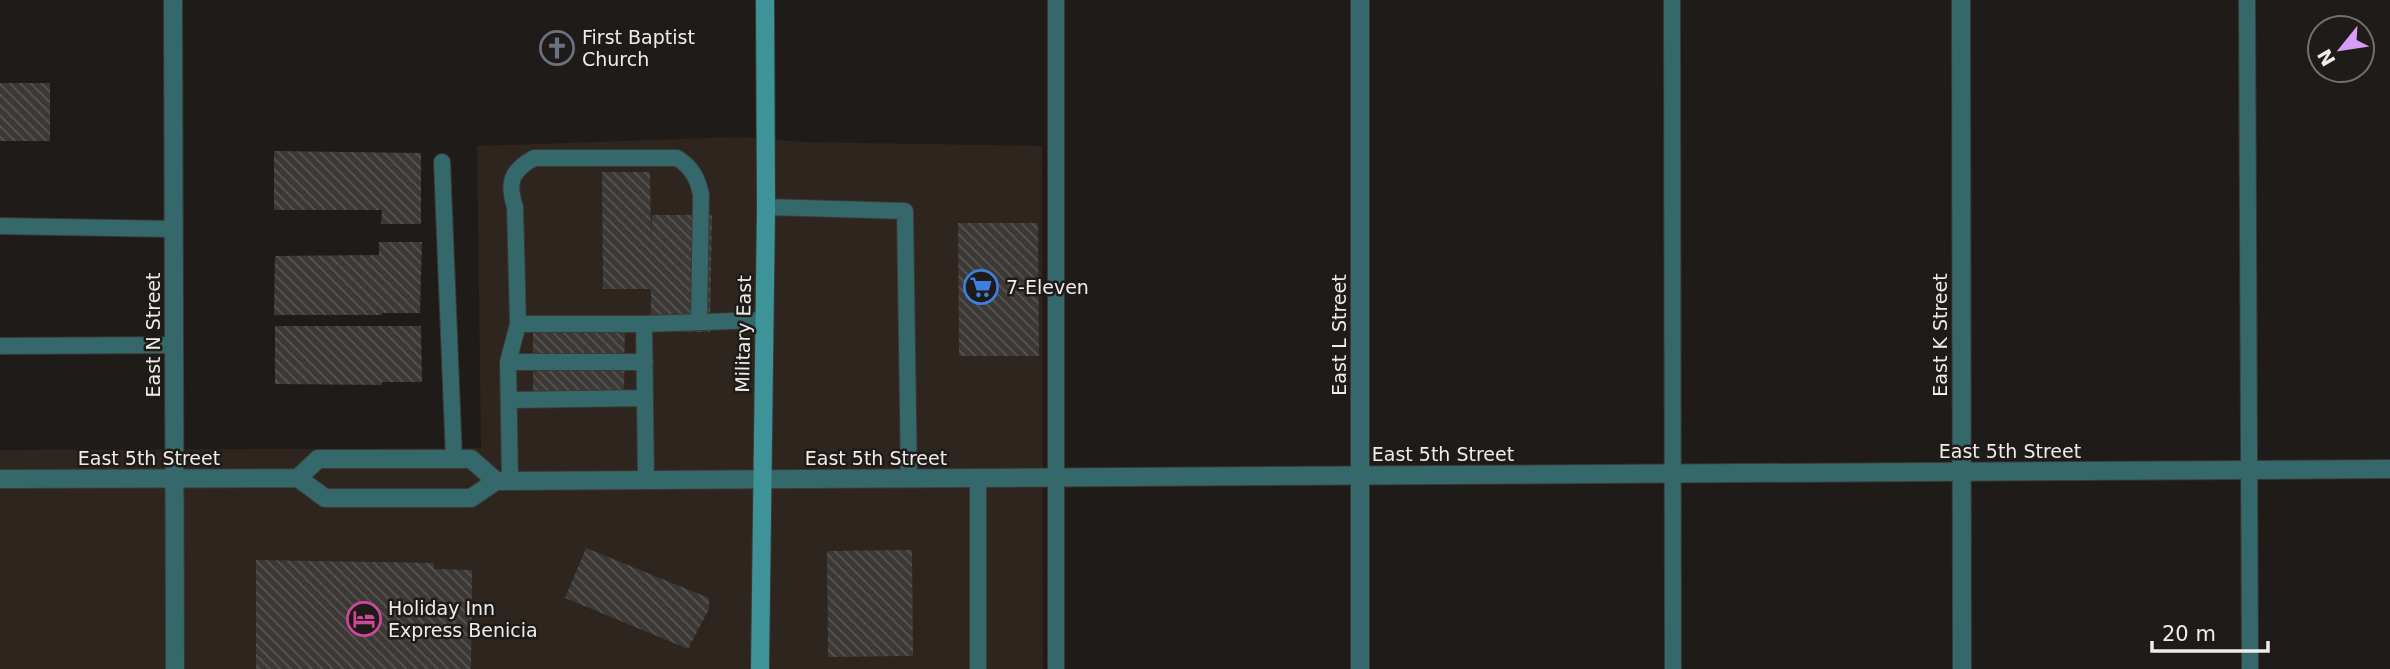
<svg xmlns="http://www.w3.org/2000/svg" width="2390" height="669" font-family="'DejaVu Sans',sans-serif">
	<defs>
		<pattern id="building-back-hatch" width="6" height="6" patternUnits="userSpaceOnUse" patternTransform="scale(1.75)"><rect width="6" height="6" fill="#3c3835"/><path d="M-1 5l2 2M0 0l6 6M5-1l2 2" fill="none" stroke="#585552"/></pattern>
	</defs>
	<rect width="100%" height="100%" fill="#1f1b18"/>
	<path fill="#2d251e" d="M738,137L805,142L1042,146L1043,669H0V450L481,448L477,146Z"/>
	<path fill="url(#building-back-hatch)" d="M0,83H50V141H0Z
		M274,151L421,153V224H381L382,210H274Z
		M602,172H650L651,239L652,215H712L710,332H651V289H603Z
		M958,223H1038L1039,356H959Z
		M379,242H422L420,313H382V315H274L275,256L379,255Z
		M533,318H625L624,402L533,401Z
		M275,326H421L422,382H382V385L275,384Z
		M586,548L709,598V609L688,649L565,598Z
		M912,550L913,656L828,657L827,551Z
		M256,560L434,563V569L472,570L471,669H256Z"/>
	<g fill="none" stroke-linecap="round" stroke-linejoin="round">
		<g stroke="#3c3835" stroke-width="18">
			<path id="service" d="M1672,0L1673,669
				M2247,0L2250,669
				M442,162L454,459
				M766,207L905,211L909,479
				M0,226L173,229
				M699,322L701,195C698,179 692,167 677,158H534C511,171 507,182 515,207L518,324H644L765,320
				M644,324L646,480
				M0,346L174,345
				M508,362H645
				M509,400L645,398
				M978,478V669
				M510,481L508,362L518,324
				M1056,669V0"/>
		</g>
		<g stroke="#3c3835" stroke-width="20">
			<path id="minor" d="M173,0L175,669
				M1360,0V669
				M1961,0L1962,669"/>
		</g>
		<g stroke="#3c3835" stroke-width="20">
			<path id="tertiary" d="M298,478L318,459H471L496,481
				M0,479L298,478L325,498H471L496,481L2390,469"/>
		</g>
		<g stroke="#3c3835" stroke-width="20">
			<path id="secondary" d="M760,669L766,207L765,0"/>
		</g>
		<use href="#service" stroke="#35686b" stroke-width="16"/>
		<use href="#minor" stroke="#35686b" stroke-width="18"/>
		<use href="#tertiary" stroke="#35686b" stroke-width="18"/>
		<use href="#secondary" stroke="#3d9398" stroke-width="18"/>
	</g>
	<defs>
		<g id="church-ring" transform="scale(1.75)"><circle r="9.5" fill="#1f1b18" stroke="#6b7280" stroke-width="1.5"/><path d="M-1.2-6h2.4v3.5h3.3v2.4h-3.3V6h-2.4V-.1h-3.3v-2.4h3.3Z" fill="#6b7280"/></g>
		<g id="supermarket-ring" transform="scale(1.75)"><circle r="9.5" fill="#1f1b18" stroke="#3f7fe0" stroke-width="1.5"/><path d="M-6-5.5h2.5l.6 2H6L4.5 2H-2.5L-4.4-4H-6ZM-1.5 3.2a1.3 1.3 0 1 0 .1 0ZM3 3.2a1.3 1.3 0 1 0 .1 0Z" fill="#3f7fe0"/></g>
		<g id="hotel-ring" transform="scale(1.75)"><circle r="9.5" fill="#1f1b18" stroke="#d1479c" stroke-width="1.5"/><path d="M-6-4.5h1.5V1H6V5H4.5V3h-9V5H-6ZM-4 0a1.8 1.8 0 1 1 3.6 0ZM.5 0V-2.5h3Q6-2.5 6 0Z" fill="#d1479c"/></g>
	</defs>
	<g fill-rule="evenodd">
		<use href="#church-ring" x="557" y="48"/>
		<use href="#supermarket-ring" x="981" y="287"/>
		<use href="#hotel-ring" x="364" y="619"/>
	</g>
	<g text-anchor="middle" stroke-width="5" stroke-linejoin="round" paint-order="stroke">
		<g font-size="19" fill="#efecea" stroke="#1f1b18" text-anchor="start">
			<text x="582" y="44">First Baptist<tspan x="582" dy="22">Church</tspan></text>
			<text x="1006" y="294">7-Eleven</text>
			<text x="388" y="615">Holiday Inn<tspan x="388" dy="22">Express Benicia</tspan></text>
		</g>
		<g font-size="19" fill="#efecea" stroke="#1f1b18">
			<text transform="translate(743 334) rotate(-89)" y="7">Military East</text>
			<text transform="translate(153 335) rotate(-90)" y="7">East N Street</text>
			<text transform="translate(1339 335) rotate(-90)" y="7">East L Street</text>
			<text transform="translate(1940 335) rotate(-90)" y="7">East K Street</text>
			<text x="2010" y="458">East 5th Street</text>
			<text x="1443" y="461">East 5th Street</text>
			<text x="149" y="465">East 5th Street</text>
			<text x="876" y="465">East 5th Street</text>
		</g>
	</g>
	<g transform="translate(2341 49) rotate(240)"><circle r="33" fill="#1f1b18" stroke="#726f6c" stroke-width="2"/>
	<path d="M0-5L12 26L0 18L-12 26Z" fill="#d89bf8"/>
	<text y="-10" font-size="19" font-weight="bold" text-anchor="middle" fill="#efecea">N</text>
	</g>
	<path d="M2152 641v10h116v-10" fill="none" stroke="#efecea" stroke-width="3.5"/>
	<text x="2162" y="641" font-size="21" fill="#efecea" stroke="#1f1b18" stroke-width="5" paint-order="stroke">20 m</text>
</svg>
